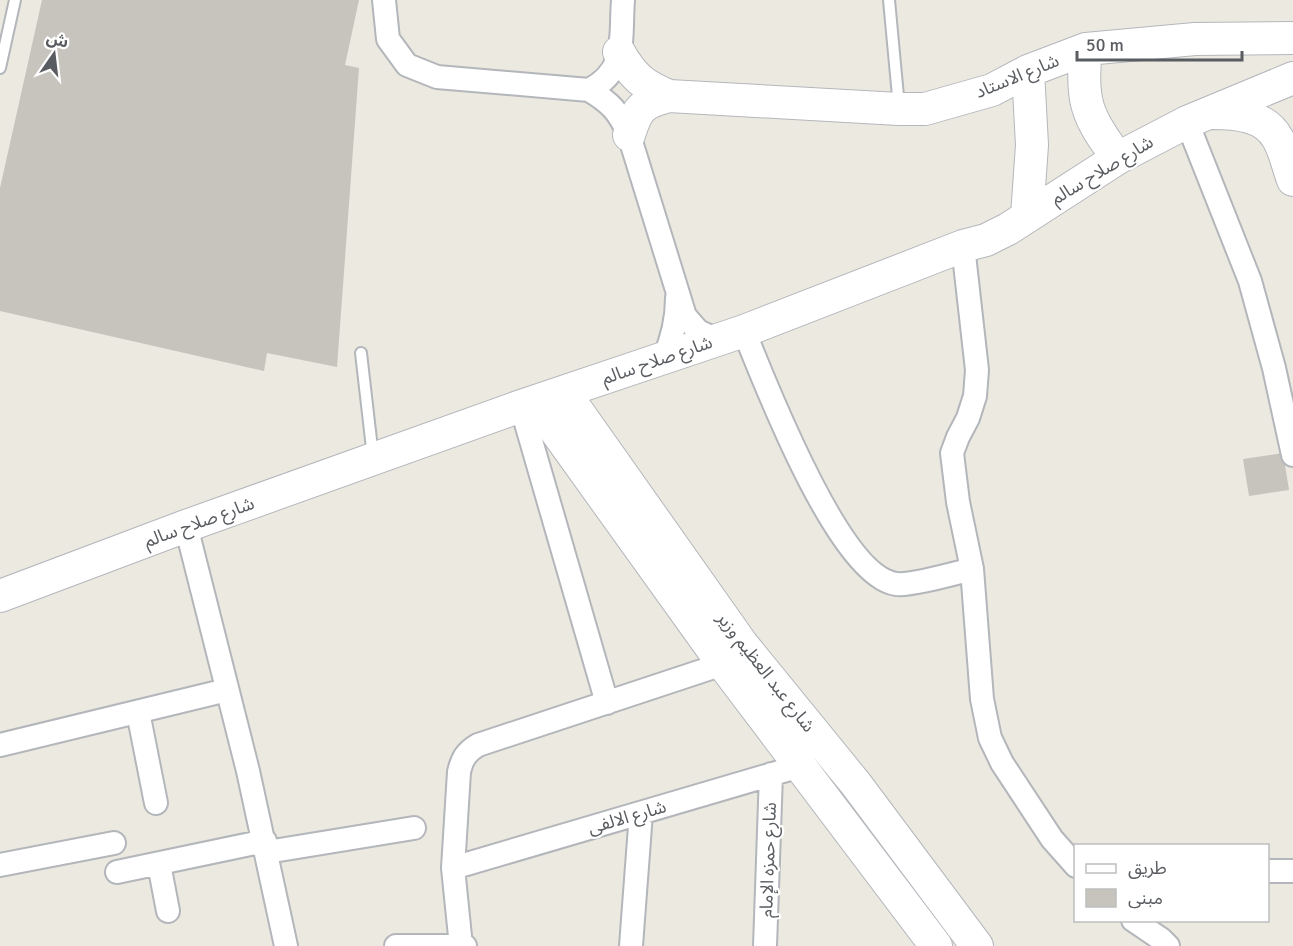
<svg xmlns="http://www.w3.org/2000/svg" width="1293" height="946" font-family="Signika,'Noto Sans Arabic',sans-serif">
	<rect width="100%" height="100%" fill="#ebe9e0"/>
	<path fill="#c6c4bd" d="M42,0H359L345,65L359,68L337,367L267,353L264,371L0,311V188Z
		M1283,453L1289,490L1249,496L1243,459Z"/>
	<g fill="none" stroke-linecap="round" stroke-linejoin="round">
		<g stroke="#b3b6ba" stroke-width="14">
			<path id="lane" d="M889,0L899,107
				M0,68L15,0
				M361,353L373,457"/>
		</g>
		<g stroke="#b3b6ba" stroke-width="26">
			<path id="street" d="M384,0L388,39L407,65L437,77L589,90C611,103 619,112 629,135L685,316L698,331L717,340
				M589,90C628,70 620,38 623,0
				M1187,122L1250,281L1274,368L1293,455
				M963,246L977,370L975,396L968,418L958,437L952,453L958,502L972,569L982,699L990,738L1002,763L1052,839L1076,866
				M744,331C765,383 839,576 896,584C910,586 956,573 972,569
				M664,358C673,337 677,320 677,298
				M521,406L607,703
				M186,526L248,771L286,946
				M138,712L156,803
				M0,745L227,690
				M267,852L414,828
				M159,864L168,911
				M0,865L114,843
				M453,868L800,766
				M1268,871H1293
				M117,872L265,841
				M1133,920L1161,939L1168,946
				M396,946H465
				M461,946L453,868L459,772C462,759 466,752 478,745L723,664
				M631,946L641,813
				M765,946L771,774"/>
		</g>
		<g stroke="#b4b7bc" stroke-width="34">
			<path id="secondary" d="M1086,49C1080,100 1087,118 1118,158
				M619,52C633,77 643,85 669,96
				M1212,113C1236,113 1265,115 1278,139C1285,151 1288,167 1293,180
				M629,135C637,108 642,103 669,96L899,109H925L992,90L1028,71L1086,49L1195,39L1293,38
				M1027,216L1032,145L1028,71
				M564,392L742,644L856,784L977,946
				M535,402L723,664L936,946
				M0,596L186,526L521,406L744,331L963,246L986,240L1008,229L1118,158L1187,122L1293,78"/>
		</g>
		<use href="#lane" stroke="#fff" stroke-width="10"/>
		<use href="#street" stroke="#fff" stroke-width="22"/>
		<use href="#secondary" stroke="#fff" stroke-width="32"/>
	</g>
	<g text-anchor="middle" stroke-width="4.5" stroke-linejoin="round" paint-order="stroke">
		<g font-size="18" fill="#595c60" stroke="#fff">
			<text transform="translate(1017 76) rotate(-22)" y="6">شارع الاستاد</text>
			<text transform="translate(1102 170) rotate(-31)" y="6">شارع صلاح سالم</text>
			<text transform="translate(657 360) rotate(-19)" y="6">شارع صلاح سالم</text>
			<text transform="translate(199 522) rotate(-20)" y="6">شارع صلاح سالم</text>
			<text transform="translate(766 672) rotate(52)" y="6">شارع عبد العظيم وزير</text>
			<text transform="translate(627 817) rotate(-16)" y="6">شارع الالفى</text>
			<text transform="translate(768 860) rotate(-88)" y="6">شارع حمزه الإمام</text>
		</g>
	</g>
	<rect x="1074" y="844" width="195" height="78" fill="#ffffff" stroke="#bdbebf" stroke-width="1.5"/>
	<rect x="1086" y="864" width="30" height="9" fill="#ffffff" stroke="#bdbebf" stroke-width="1.5"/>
	<text x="1128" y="874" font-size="18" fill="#595c60">طريق</text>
	<rect x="1086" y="889" width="30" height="18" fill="#c6c4bd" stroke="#bdbebf" stroke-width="1.5"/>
	<text x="1128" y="904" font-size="18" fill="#595c60">مبنى</text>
	<g transform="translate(54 54) rotate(14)" stroke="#ffffff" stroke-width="4.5" paint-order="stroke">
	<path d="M0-4.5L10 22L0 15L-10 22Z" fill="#595c60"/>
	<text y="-9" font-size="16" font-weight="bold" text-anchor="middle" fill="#595c60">ش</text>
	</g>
	<path d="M1077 51v9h165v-9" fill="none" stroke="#595c60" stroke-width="3"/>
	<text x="1086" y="51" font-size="18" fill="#595c60" stroke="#ffffff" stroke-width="4.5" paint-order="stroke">50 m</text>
</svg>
